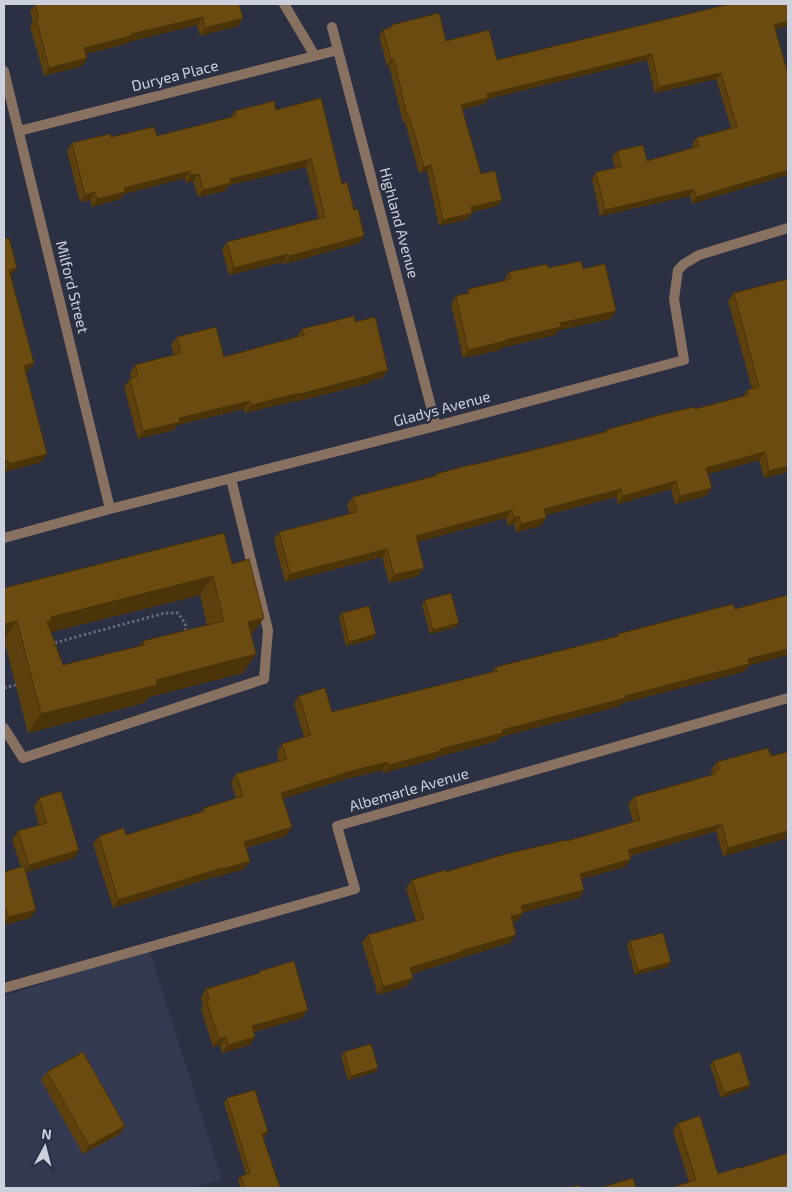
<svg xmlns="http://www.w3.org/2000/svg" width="792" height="1192" font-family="'Exo 2',sans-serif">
	<rect width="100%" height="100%" fill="#2b3043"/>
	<path fill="#333a52" d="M149,949L222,1180L191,1188H4V996Z"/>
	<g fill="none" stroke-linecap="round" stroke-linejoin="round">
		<path stroke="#636879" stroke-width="3" stroke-dasharray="2.5 2.5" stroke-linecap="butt" d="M50,644L165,613H178L185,623L186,633
			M4,688L19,684"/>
		<path stroke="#897162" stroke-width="10" d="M4,728L23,758L264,679L268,630L231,479"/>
		<path stroke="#897162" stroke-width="10" d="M284,4L315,56
			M332,27L436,426
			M4,71L110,509
			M19,131L338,50
			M4,538L110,509L436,426L684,360L674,299L678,270L684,264L699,255L788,228
			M4,988L355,889L337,826L788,698"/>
	</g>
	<path fill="#5c400d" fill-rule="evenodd" d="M35,4L243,18L238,26L200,36L197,25L128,42L126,44L86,54L87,58L82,66L44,76L30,26L33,23L30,12Z
		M392,25L446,41L497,60L775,30L788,74L692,204L690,196L600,216L592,179L596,172L615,168L612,157L617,151L647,161L693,148L692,144L696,138L731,128L716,79L655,93L647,60L488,99L484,104L462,110L481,174L497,206L472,212V213L468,219L439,226L427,171L419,173L405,122H403L389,66H387L379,36L383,30L390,28Z
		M276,110L342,184L359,243L284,264L283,262L229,275L222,249L227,242L319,219L306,167L229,185L225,191L198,197L193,181L186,183L185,178L124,194L120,199L92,207L90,200L80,202L67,151L72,143L111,137L157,136L230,118L235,111Z
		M4,239L28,371L25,372L47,454L41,462L4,472Z
		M548,268L583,269L616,311L610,319L559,330L555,335L501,348L500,350L463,358L451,304L456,296L466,294L469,289L504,281L509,272Z
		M788,279V472L764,478L759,460L708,474L706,496L675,504L671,489L618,504L616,497L546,515V518L541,526L516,532L514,524L508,526L506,518L417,542L424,568L418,576L389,583L382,557L285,582L274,540L279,532L350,514L347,505L353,497L434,476L436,474L473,465L604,432L606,430L695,409L743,397L747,390L752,389L728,301L734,293Z
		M355,322L388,370L382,378L371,380L369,383L295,402L294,401L245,413L244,409L177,425L174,430L138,439L124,387L130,379L131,378L130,373L135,365L174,355L171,345L177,337L224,357L297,337L302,329Z
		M232,564L252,636L243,673L149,697L144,703L28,733L4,640V588ZM200,595L207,625L143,641L140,646L63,665L51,632Z
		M425,600L456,627L430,634L422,605Z
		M342,613L376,634L373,639L346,646L339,617Z
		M618,634L748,666L743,672L622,703L620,706L500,737L497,741L437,757L435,759L383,773V770L346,779L283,798L286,836L246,848L244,869L217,877V876L113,908L93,844L99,836L126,835L201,812L204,808L236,798L231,783L236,774L279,762L277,752L282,744L304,737L294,704L299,696L332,712L492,672L496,667L617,636Z
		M788,752V838L723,856L716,831L630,856L625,867L581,879L584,890L579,898L523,912L517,921L512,922L510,943L457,959L456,960L412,974L407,986L378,995L362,943L368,935L416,921L406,888L412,880L567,841L633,822L628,804L634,797L711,775L712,773L711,770L717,762L771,756Z
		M39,798L79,850L74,858L26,872L36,910L30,918L4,925V872L21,867L12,840L18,831L39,825L34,807Z
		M630,941L668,967L635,975L627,945Z
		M260,971L302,1018L254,1032L255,1037L250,1045L222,1053L220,1045L213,1047L201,1008L203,1005L201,998L206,989L258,974Z
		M344,1052L375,1072L348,1080L341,1056Z
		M713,1061L750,1085L747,1089L721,1098L710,1065Z
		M47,1072L125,1126L120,1134L83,1154L41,1080Z
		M227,1098L265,1136L263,1137L280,1188H240L238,1180L241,1176L246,1174L224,1103Z
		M678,1123L718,1174L741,1168L788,1188L689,1182L673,1131Z"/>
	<path fill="#4b340a" d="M203,17L197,25L128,42L126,44L79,55L84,48L131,34Z
		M243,18L238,26L200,36L205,28Z
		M788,21V26L770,31L774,25Z
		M652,54L647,60L488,99L484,104L456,111L461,105L487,94Z
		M87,58L82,66L44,76L49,68Z
		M394,59L389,66H387L391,60Z
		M721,73L716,79L655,93L659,87Z
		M311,159L306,167L229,185L225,191L198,197L203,190L230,179Z
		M431,165L427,171L419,173L424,167Z
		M788,170V175L692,204L696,197Z
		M190,171L185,178L124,194L120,199L92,207L97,199L124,188Z
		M199,174L193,181L186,183L191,175Z
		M694,189L690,196L600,216L605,210Z
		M95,192L90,200L80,202L85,195Z
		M502,200L497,206L466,213L471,207Z
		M472,213L468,219L439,226L443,220Z
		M364,236L359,243L284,264L289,256Z
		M288,254L283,262L229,275L234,268Z
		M17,268L11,276L9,270Z
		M616,311L610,319L559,330L555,335L501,348L500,350L463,358L468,350L505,340L560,323Z
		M34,363L28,371L18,374L24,366Z
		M388,370L382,378L371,380L369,383L295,402L300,394L375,373Z
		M300,393L294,401L245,413L251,405Z
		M250,401L244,409L177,425L174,430L138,439L143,431L179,418Z
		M765,452L759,460L701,476L706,468Z
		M47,454L41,462L4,472L9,464Z
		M8,460L4,466V461Z
		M788,466V472L764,478L769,471Z
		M676,481L671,489L618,504L623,496Z
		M712,488L706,496L675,504L680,496Z
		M621,489L616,497L539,517L544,509Z
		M512,510L506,518L410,544L416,536Z
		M519,516L514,524L508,526L514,518Z
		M546,518L541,526L516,532L521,524Z
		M387,549L382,557L285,582L290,574Z
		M424,568L418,576L389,583L394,575Z
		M213,576L200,595L42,634L34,640L51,617Z
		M264,618L251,636L248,622Z
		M17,621L4,640V624Z
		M459,623L456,627L430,634L433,630Z
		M376,634L373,639L346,646L349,642Z
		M788,649V655L748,666L743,672L622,703L620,706L500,737L497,741L437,757L435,759L383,773L389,765L502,730L625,696L748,659Z
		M256,654L243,673L149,697L144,703L28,733L41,714L156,680Z
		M388,762L383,770L346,779L276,801L281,793L351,771Z
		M722,824L716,831L623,858L628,850Z
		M292,827L286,836L238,850L244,842Z
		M788,831V838L723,856L728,848Z
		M79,850L74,858L23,873L29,865Z
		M631,859L625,867L574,881L580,874Z
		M250,861L244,869L217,877L223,869Z
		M222,868L217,876L113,908L118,900Z
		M584,890L579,898L516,914L521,906Z
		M36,910L30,918L4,925V923L8,917Z
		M523,913L517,921L505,924L511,916Z
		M516,935L510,943L457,959L456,960L404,976L410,968L461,951Z
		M671,962L668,967L635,975L638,971Z
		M413,978L407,986L378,995L383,987Z
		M308,1010L302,1018L246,1034L252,1026Z
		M226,1037L220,1045L213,1047L219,1039Z
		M255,1037L250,1045L222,1053L228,1045Z
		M378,1068L375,1072L348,1080L351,1076Z
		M750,1085L747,1089L721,1098L724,1093Z
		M125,1126L120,1134L83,1154L89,1146Z
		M268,1132L265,1136L259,1138L262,1134Z"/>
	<path fill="#6b4b0f" stroke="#4b340a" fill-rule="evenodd" d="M35,4H239L243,18L205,28L203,17L131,34V36L84,48L87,58L49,68L36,18H39Z
		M730,4H788V21L774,25L788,74V170L696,197L694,189L605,210L596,172L621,167L617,151L643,145L647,161L699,146L696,138L737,127L721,73L659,87L652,54L487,94L488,98L461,105L481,174L495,171L502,200L471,207L472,213L443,220L431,165L424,167L409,116H407L394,59L391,60L383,30L392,27V25L439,13L446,41L489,30L497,60Z
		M321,98L342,184L347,182L354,210L358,209L364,236L289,256L288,254L234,268L227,242L325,217L311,159L230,179L231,183L203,190L199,174L191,175L190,171L124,188L125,192L97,199L95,192L85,195L72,143L110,134L111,137L154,127L157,136L236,116L235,111L274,101L276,110Z
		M9,238L17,268L9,270L34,363L24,366L47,454L9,464L8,460L4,461V239Z
		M581,261L583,269L605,264L616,311L560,323L561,327L505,340L506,341L468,350L456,296L470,293L469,289L511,279L509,272L547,264L548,268Z
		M788,279V466L769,471L765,452L706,468L712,488L680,496L676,481L623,496L621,489L544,509L546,518L521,524L519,516L514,518L512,510L416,536L424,568L394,575L387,549L290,574L279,532L357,512L353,497L436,476V474L473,464V465L606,432V430L656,416L694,407L695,409L748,395L747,390L759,387L734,293Z
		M354,316L355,322L375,317L388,370L375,373V374L300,394V393L251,405L250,401L179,418L180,422L143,431L130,379L138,376L135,365L181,353L177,337L216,327L224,357L304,335L302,329Z
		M224,533L232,564L249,559L264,618L248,622L256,654L156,680L157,685L41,714L17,621L4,624V588ZM213,576L224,621L143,641L144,645L63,665L47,622L51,621V617Z
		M451,593L459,623L433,630L425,600Z
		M788,595V649L748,659L749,664L625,696L626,698L502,730L503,733L440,749L441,751L389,765L388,762L351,771L281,793L292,827L244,842L250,861L223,869L222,868L118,900L99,836L124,828L126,835L205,811L204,808L243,796L236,774L287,759L282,744L311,735L299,696L325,688L332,712L497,671L496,667L619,636L618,634L733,604L735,609Z
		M369,606L376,634L349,642L342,613Z
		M768,748L771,756L788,752V831L728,848L722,824L628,850L631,859L580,874L584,890L521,906L523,913L511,916L516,935L461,951V952L410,968L413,978L383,987L368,935L424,919L412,880L445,870L446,872L506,854L566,840L567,841L640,820L634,797L715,774L714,771L719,769L717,762Z
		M61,791L79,850L29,865L18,831L47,823L39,798Z
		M24,866L36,910L8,917L6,909L4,910V872Z
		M663,933L671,962L638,971L630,941Z
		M294,961L308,1010L252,1026L255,1037L228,1045L226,1037L219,1039L206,1000L209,999L206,989L260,973V971Z
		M371,1044L378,1068L351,1076L344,1052Z
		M83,1052L125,1126L89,1146L47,1072Z
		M740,1052L750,1085L724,1093L713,1061Z
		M255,1090L268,1132L262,1134L280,1188H245L241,1176L250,1173L227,1098Z
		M700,1116L718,1174L741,1167V1168L788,1153V1188H670L696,1180L678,1123Z
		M633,1178L636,1188H600Z
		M579,1185L580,1188H568Z"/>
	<g text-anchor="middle" stroke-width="5" stroke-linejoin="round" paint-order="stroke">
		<g font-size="15" fill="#cdd1dd" stroke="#2b3043">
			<text transform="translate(175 76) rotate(-14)" y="5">Duryea Place</text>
			<text transform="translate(399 223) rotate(75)" y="5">Highland Avenue</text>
			<text transform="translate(72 287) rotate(76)" y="5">Milford Street</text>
			<text transform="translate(442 409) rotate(-15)" y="5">Gladys Avenue</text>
			<text transform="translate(409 790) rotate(-16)" y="5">Albemarle Avenue</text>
		</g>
	</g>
	<rect width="792" height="1192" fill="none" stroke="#cdd1dd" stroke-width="10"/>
	<g transform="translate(45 1147) rotate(7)" stroke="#2b3043" stroke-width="4" paint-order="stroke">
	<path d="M0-4L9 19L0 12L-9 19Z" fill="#cdd1dd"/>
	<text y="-8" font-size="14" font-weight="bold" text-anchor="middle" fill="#cdd1dd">N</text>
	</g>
</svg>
